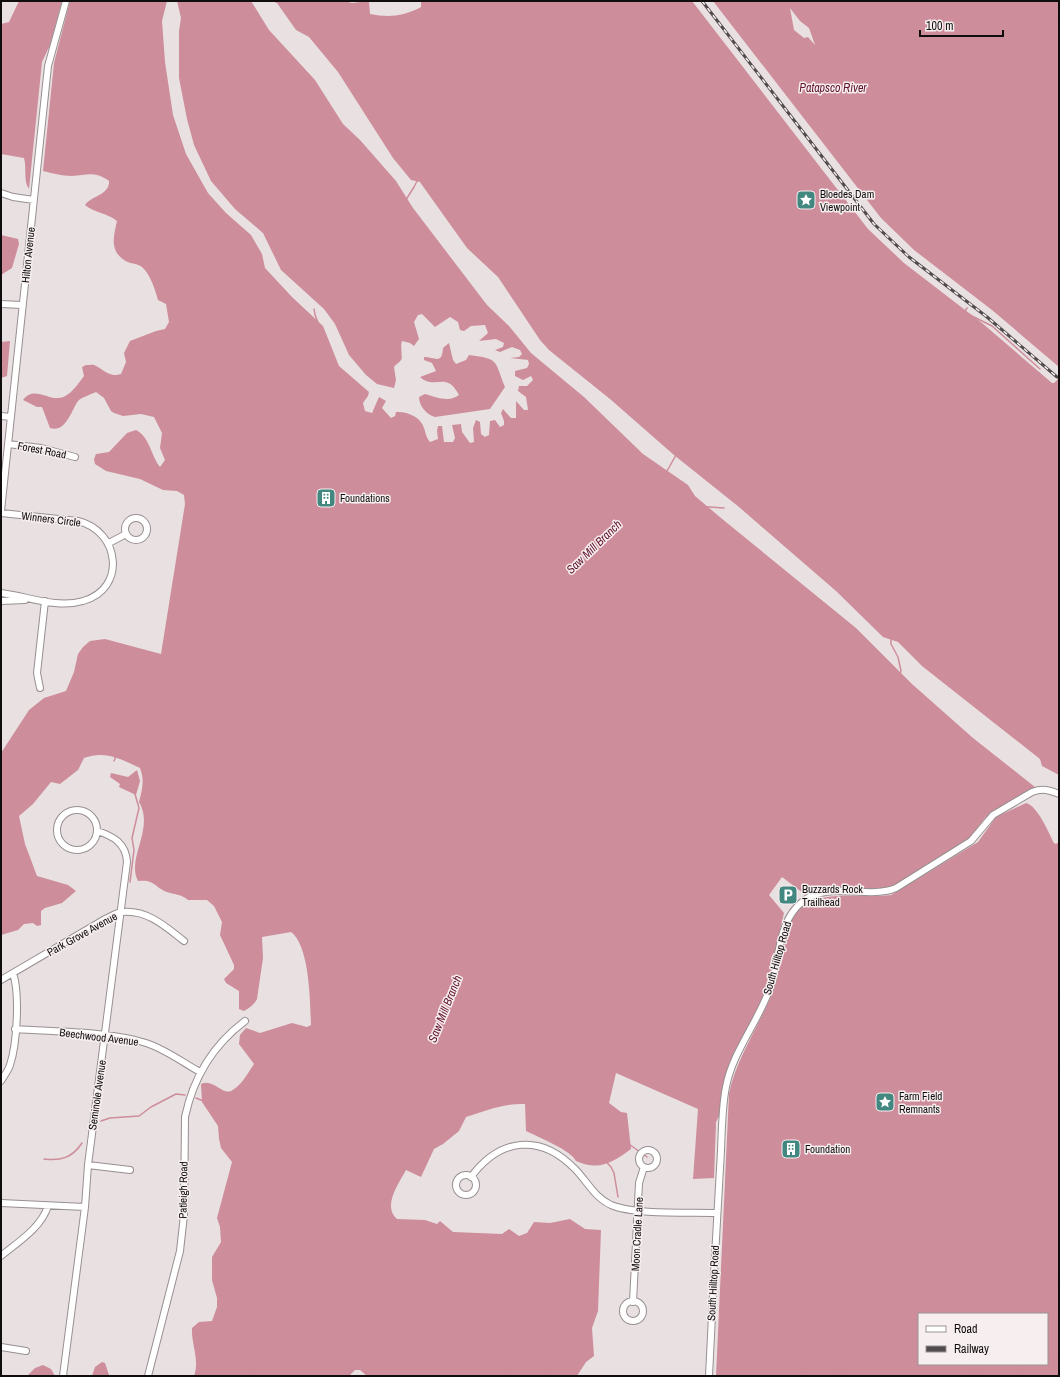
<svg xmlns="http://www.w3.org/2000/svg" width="1060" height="1377" font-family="'Archivo Narrow',sans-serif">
	<rect width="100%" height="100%" fill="#e9e0e2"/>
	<path fill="#ce8d9a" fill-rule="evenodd" d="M19,1H62L50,45L42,62L29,189C23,181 27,168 24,158L1,154V24L9,22Z
		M70,1H167L162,21L165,62L173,115L186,154L208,193L226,213L251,235L262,254L265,268L292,297L323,326L339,366L369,392L368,396L363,403L365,411L372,413L379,397L386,401L382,408L391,418L395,416L396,412C407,411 421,417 424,428C426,434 426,437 430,442L438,439L437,431L438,426H442L444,442H453L455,438L452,425L461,424L462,432L470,443L474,442L473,428L476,420L480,422L481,434L485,437L489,435L490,421L495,420L500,427L504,425V421L501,413L503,409L511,418H516V401L524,410H528L526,397L518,391L519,386H527L533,380L531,376L523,380L515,376V371L527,368L529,364L528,360L510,358L519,357L522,354L520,350L512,347L500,352L495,350L503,347L504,343L496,339L479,341L488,333L485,325L471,326L464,331L460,330L458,322L450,317L435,327L422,314L418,315L414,322L419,339L414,346L410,343L402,341C400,346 403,358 401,360C399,363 396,364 394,367L396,380L394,388L377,384L366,375L349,355L335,324L324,309L281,270L263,233L235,209L211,181L194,145L187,119L179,78V31L181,18L177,1H251L269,30L315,80L343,124L360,140L396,181L413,208L487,305L509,326L531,353L584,397L643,454L688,485L695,496L721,518L856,628L912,684L973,738L1035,787L985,818L970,838L890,889L807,896L782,877L769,895L784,913L765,995L740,1043L724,1082L721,1112L716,1122L714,1178L693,1179L698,1109L616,1073L609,1103L621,1112L627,1113L631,1149C612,1163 599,1171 576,1161C571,1150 538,1137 526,1131L525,1104C504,1103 485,1111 466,1117L459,1131L443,1144L434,1149L421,1177L406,1170C399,1183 382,1206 397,1219L425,1220L437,1224L440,1221L453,1232L502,1234L509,1229L519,1236L527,1233L534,1222L550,1223L570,1219L585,1229L601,1230L598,1311L592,1328L594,1356L586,1362L577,1376H367L360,1370H355L349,1376H194C200,1360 191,1344 192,1328L199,1322L212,1321L217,1307V1298L212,1280V1257L221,1242L220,1227L217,1218L232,1162L221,1148L219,1139L218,1126L202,1102L201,1084C213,1078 222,1095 231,1091C241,1086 248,1073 254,1064L239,1044L240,1035L246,1028L260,1033L292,1023L307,1027L311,1025C310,1003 310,946 291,932L262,937L263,958L257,999C254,1005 249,1008 244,1011L239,1009V991L226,983L224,979L234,969V965L220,935L222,922L214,906L207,900H188C181,894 176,895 167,892C154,887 155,879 138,881C126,858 155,829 139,802C142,790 145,781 140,768C121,759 105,750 84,758L78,770L60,784L51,782L33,804L19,816L25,844L37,876L68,885L76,891L62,903L45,908L41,911V925L37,926L33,923L24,924L18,930L1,935V753L29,710L44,698L66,691L74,672L78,654L83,647L90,641L105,639L161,654L185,504L184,495L177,491L163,490L140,479L106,471L95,464L94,459L96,454L109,452L127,433L136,430C150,437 151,456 160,467L165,460L160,448L162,433L154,417L141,414L123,416L114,413L111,411L104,398L96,392C90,395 82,397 78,401C71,411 66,433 50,428L42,407H37L23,400C33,386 47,399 58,398C69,398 78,384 84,376L82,367L86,365C89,365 94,364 96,366C104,370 110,378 121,374L126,362L124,353L130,341L156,331L165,329L169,322L166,304L158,300C155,289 150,274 142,267C137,263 129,264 124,260C109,250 114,235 117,221C107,213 95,213 85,205C91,196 110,195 109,181C95,171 87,175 72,176C62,176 52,173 43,171L54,63Z
		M272,1H345L352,3L369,1L370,14C389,18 404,16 421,7V1H692L868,229L904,263L982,323L1052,383H1054L1059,378V775L1042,766L1040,759L922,666L898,642L883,637L836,591L739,507L674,455L610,399L549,350L540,340L498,277L467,248L422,185L420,182L411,180L393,158L338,72L309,37L296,30L277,3Z
		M713,1H1059V367L992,310L914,250L881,218ZM790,8L800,21L809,28L815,45L808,37L804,38L794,30Z
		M1,235L18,239L19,244L12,268L1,275Z
		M10,341L7,376L1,378V342Z
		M449,343L453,360L456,364L466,360L469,355C500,359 494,360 505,387L490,409L435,417C426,414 419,406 419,397L425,394C436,397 449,403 459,395C446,370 435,391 420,377L436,371L432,363L424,360V357C435,357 442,365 443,348Z
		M137,770L140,781L136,795L119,787L120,784L110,777L111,773L128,777Z
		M1026,803C1037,805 1049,833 1054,843L1056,844L1059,842V1376H716L729,1094C735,1063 753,1036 766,1007C774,992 778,974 782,958C786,939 787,918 804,906C831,889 861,899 891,895L978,842L996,817ZM919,1314H1047V1364H919Z
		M102,1362L105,1363L109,1375L112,1376H92L95,1367Z
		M43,1365L51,1369L55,1376H27L35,1368Z"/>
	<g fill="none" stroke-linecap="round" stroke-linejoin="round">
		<path stroke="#ce8d9a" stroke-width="1.5" d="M597,1H629
			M648,1L646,17L649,80L638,97L614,123L610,149C617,167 636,164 648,177C654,185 654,194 657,203C660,215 673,226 683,232C700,241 717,225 720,258L713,309L727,320L736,336L729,361L681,414L686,434L680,448L658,487L646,543L637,576L621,597L612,637L615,646L614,656L619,685L629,706L632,719L642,739L661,755L669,769
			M803,8L806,4L814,5L825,1
			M583,12L597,1
			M930,155C943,140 969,141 976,132C979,128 979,121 981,116L986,114L1005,120L1012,118L1013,106L1023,81L1030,71L1045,55L1059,12
			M930,155L928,145L937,120
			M910,171L925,161
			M603,177L610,171L616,160
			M616,210L617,188L627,167
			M362,235L369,223L381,219L388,210H396L402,206L414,187L417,181L422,157L439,146L460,142L485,133H498L505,136L516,148L533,151L543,149L557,142L572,137L610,135
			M987,275L998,262L1000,250
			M976,295L984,281
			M314,298C314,286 321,278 323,266C325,261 321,256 323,251C325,245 331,241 335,238C349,226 345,218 369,223
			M314,309C315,325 326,324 318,344
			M964,312L992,326L1040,369
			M879,318L904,329L916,338L927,339L936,337L942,342L953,339
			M600,322L607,302L619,289L628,262L646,256L656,248L669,243L670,222
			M833,423L846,413L867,408L875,399L934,381
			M858,485L876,489L897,496L903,493L921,494L938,500L947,498L958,484
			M658,487L682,503L695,506L724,508
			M961,529C983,530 1001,534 1020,544C1025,546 1031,548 1033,553C1041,570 1029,575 1046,593
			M881,557L898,568L896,574L899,577L909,575L931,565L935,570
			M520,584C526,585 531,587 537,588C548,588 555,585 564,594
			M934,663L923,651L920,623L924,601L933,575L935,570L947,562L961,524L956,511L961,493L960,488L949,466V463L963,445L947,414L935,381L941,359L950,346L964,313L967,308
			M836,723L848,722L855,726L858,721L881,713
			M114,761L125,734V724L137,707L136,689L158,667
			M1,802L12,798L29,779L40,757L50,756L68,747L93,711L111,701L129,695L131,676L136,670L143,668L156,667L179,674L219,678L233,676L274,659L296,646L305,639L320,621L330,620L341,611L363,600L418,615L443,608L470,606L512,617C522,617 531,611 533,600C533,595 531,592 532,587
			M843,837L847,821V803L853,791L867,779L876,760L878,742L884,726L881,712L891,701L893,687L899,678L901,671L898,657L891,644V631L902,613L917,607L924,601
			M513,851L524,847L537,852L548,850L556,854L576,856L593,863L599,861L619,844L633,847C644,840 654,837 662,826
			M518,859L527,864L550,868L574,867
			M593,863L595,866L592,877C599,885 613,898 612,908L617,912L634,915L654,909L660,913L679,917L699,934L720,943
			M130,882L134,850L132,838L139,808L135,794
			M190,898L197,866C199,864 203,864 205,862C218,852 220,834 232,823L274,817L280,815L284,809L305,747L313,701L308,637
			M949,908L975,935L997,954L1023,968L1038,986L1059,1000
			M621,912C624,922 629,932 631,942C637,963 637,981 656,996
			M474,1009C483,1022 494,1023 507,1031C539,1050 558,1077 542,1115
			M438,1053L451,1032L476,1007L485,991L494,968L495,944
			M537,1055L549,1058L574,1051L592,1053L603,1045L617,1042L653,1060L678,1078L693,1096L707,1106L710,1111L715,1128
			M542,1064L583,1079
			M545,1075L572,1094L587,1117L592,1122L626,1142L647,1157
			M196,1098L211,1104L246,1106L266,1115L298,1119L332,1137L347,1136L372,1145C377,1140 384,1135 387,1129C395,1116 392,1093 412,1093
			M587,1117L598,1153L611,1167L614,1173L618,1197
			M101,1121L110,1118L139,1116L151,1107L176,1094L185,1095
			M872,1127L895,1117L908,1105L940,1089L950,1081H961L1007,1068L1021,1073L1036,1069L1040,1077L1046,1078L1059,1069
			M332,1137L331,1151L334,1155L361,1172
			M44,1159C61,1161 72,1158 82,1143
			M1016,1211L1034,1236L1048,1268L1059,1284
			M350,1226V1230L372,1255L379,1258L394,1276L413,1291L451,1297
			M367,1248L422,1245L433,1255L437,1265L443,1267L480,1254
			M376,1256H381L442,1294L460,1302
			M1047,1352L1051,1355L1059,1356
			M968,1364L976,1373L977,1376
			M805,1368C820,1364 818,1358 825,1347L845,1337L849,1324L852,1318L865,1311L872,1309L884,1301L893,1298L918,1285H927L931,1295
			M254,1376V1368L260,1363L268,1342L275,1330L292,1311L305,1291L302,1280L303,1275L306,1274L317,1257L336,1247L339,1235L350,1226L356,1217L357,1211L356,1199L360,1195L357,1184L361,1172L385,1153L406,1102L422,1079L441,1046L452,1011L467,976L475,968L479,956L485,949L498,943L503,939L508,926L518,912L524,896V885L518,859L513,851L509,835L511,828L529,806C529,792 521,777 526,763C529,756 536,753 542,748C556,736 579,721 571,699L555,689L548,672L549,665L560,645L565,590L580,571L601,556L634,520L654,504
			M506,1376L512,1360L514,1346L523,1340L527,1329L523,1326L517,1328L513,1325V1306L506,1302L488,1286V1260L486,1256L526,1267L533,1278L540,1282L541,1286L545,1307C555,1322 567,1315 556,1338C557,1346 564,1354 557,1362C556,1364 552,1365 550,1368C548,1371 549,1373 546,1376
			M835,1376L846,1363L862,1335C880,1331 890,1319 905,1308C918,1299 931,1297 946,1294L950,1306L956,1314
			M1017,1376L1022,1364"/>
		<g stroke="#978f90" stroke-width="8">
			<path id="minor" d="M1,193L13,197L34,200
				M1,304L22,305
				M1,416L11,417
				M8,444L41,448L75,457
				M1,511L48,66L66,1
				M1,513L78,521C120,531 127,589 83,601C57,609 27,596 1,593
				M125 529a11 11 0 1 1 22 0a11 11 0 1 1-22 0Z
				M109,543L126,534
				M1,601L25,600
				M40,688L37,673L45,601
				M57 830a20 20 0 1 1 40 0a20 20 0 1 1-40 0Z
				M1,980L105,919C110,917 117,912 123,912C148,910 166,927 184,941
				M15,1029C54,1032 110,1031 146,1043C165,1049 182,1062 200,1072
				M1,1081C4,1076 8,1071 10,1065C17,1044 20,994 13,973
				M639 1159a9 9 0 1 1 18 0a9 9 0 1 1-18 0Z
				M88,1165L130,1170
				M456 1185a10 10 0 1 1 20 0a10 10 0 1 1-20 0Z
				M471,1177C500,1138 540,1133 575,1169C587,1181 594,1197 611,1205C634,1215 690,1212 717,1213
				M1,1203L85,1207
				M1,1256C18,1242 41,1228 48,1206
				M623 1311a10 10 0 1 1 20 0a10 10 0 1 1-20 0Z
				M633,1302L639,1183L644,1167
				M1,1347L26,1351
				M63,1376L85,1207L88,1165L127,862C126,843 113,836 97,831
				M148,1376L180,1251L184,1215L185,1117C193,1079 213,1045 245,1021
				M709,1376C712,1307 716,1237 720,1168C722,1143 721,1111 726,1087C733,1050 760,1020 771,985C780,958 778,921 802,902C829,880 867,900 896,888L971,841L993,815L1032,792C1043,788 1049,790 1059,794"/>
		</g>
		<use href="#minor" stroke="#fff" stroke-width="6"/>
		<g stroke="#504b4d" stroke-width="3">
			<path id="rail" d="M702,1L874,224L909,257L987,317L1057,377"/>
		</g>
		<use href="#rail" stroke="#f6eeef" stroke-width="1.5" stroke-dasharray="4.5" stroke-linecap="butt"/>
	</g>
	<defs>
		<g id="sight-square" transform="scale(1)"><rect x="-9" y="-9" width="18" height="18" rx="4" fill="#428881" stroke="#f6eeef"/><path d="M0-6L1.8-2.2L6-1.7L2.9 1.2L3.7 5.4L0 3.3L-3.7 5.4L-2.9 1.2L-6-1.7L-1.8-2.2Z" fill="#fff"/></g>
		<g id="building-square" transform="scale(1)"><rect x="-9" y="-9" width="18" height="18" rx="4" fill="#428881" stroke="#f6eeef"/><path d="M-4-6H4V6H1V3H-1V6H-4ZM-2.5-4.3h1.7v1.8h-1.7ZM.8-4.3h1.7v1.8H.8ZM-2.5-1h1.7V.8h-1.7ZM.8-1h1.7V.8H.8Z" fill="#fff"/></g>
		<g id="parking-square" transform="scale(1)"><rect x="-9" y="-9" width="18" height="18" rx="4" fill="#428881" stroke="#f6eeef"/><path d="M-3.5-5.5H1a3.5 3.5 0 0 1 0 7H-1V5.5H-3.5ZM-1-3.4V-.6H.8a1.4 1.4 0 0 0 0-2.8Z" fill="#fff"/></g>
	</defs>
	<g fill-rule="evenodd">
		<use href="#sight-square" x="806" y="200"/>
		<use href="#building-square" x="326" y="498"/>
		<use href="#parking-square" x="788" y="895"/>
		<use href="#sight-square" x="885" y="1102"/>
		<use href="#building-square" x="791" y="1149"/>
	</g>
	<g text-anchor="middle" stroke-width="3" stroke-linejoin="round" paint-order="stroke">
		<g font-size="11" fill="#100d0e" stroke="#f6eeef" text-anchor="start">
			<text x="820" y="198">Bloedes Dam<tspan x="820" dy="13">Viewpoint</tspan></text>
			<text x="340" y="502">Foundations</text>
			<text x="802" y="893">Buzzards Rock<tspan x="802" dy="13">Trailhead</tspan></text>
			<text x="899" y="1100">Farm Field<tspan x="899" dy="13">Remnants</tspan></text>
			<text x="805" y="1153">Foundation</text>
		</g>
		<g font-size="11" fill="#100d0e" stroke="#f6eeef">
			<text transform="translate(28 255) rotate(-84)" y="4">Hilton Avenue</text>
			<text transform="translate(42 450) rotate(11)" y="4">Forest Road</text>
			<text transform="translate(51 519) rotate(7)" y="4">Winners Circle</text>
			<text transform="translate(82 934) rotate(-29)" y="4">Park Grove Avenue</text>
			<text transform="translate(777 958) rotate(-74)" y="4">South Hilltop Road</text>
			<text transform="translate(99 1037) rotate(7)" y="4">Beechwood Avenue</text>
			<text transform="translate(97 1095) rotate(-82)" y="4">Seminole Avenue</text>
			<text transform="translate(183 1190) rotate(-89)" y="4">Patleigh Road</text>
			<text transform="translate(637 1234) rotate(-87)" y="4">Moon Cradle Lane</text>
			<text transform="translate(713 1283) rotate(-87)" y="4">South Hilltop Road</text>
		</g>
		<g font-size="12" font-style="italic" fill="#63162f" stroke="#f6eeef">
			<text x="833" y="92">Patapsco River</text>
			<text transform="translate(594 547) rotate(-44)" y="4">Saw Mill Branch</text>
			<text transform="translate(445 1009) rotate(-68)" y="4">Saw Mill Branch</text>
		</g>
	</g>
	<rect width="1060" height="1377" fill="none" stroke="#100d0e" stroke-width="4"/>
	<rect x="918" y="1313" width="130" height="52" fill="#f6eeef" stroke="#9a9495"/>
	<rect x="926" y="1326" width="20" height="6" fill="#ffffff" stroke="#9a9495"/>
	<text x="954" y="1333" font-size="12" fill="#100d0e">Road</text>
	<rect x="926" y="1346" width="20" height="6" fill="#504b4d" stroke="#9a9495"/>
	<text x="954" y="1353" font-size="12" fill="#100d0e">Railway</text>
	<path d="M920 30v6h83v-6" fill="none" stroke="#100d0e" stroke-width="2"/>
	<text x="926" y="30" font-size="12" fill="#100d0e" stroke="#f6eeef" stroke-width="3" paint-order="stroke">100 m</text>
</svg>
